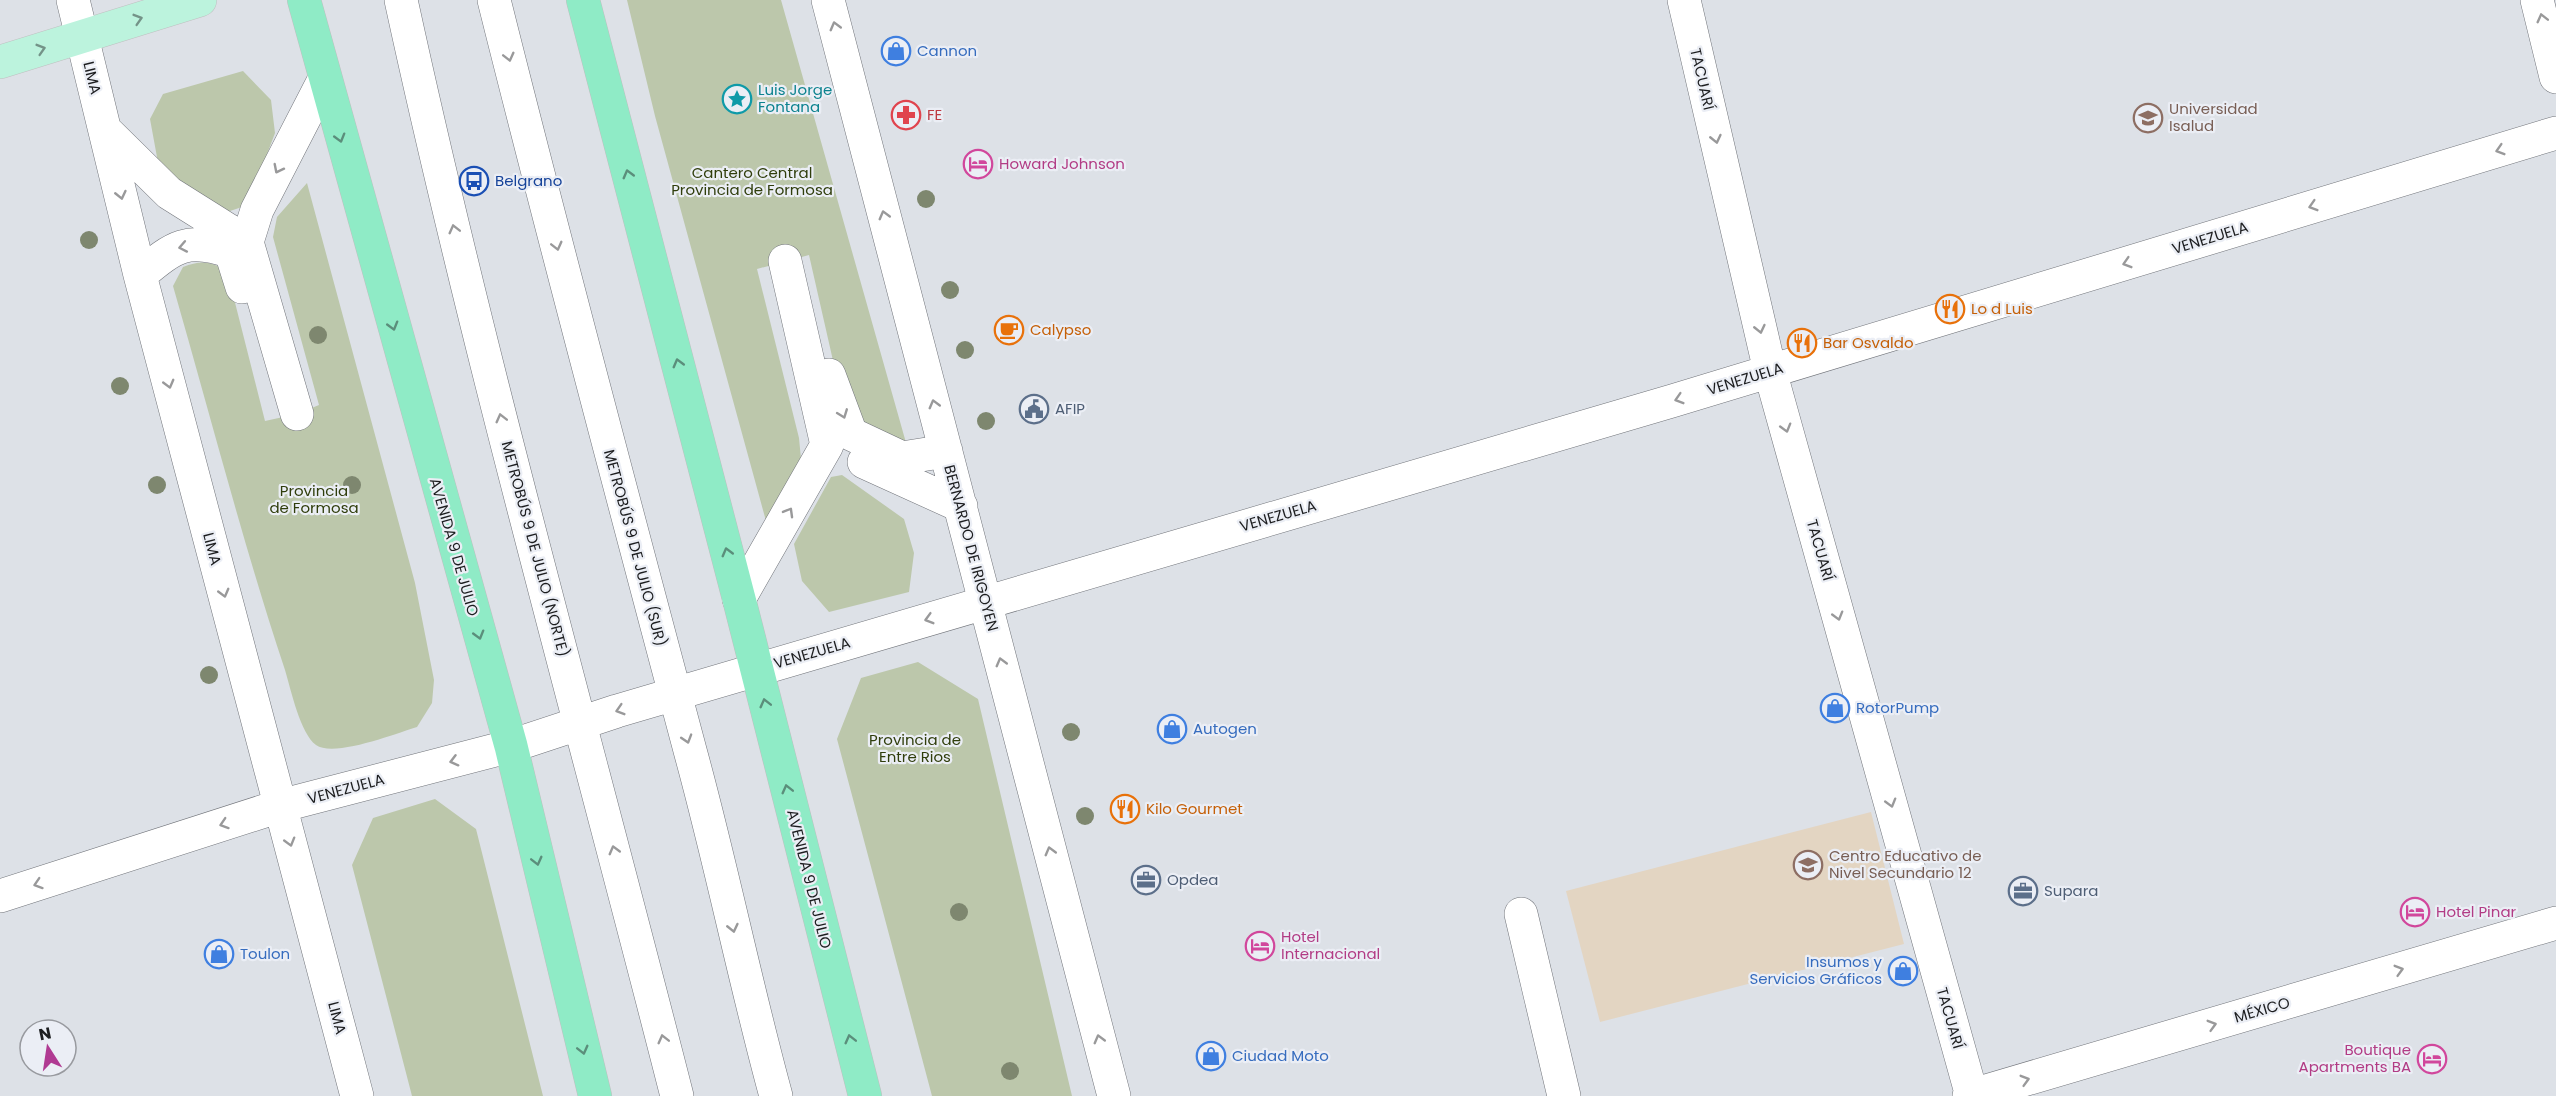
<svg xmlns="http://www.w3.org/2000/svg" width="2556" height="1096" font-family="Poppins,sans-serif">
	<rect width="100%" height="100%" fill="#dde1e7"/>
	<path fill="#e3d5c2" d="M1871,812L1904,944L1600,1022L1566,891Z"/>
	<path fill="#bcc7ab" d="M627,0H781L912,464L844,409L809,255L757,269L799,438L801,459L766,521L655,116Z
		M243,71L271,100L275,133L248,205L227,212L159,168L150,119L163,94Z
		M307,183L415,583L434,680L432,703L417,727C397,733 334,758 316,745C300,733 291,690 285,670C243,544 210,414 173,286L183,267C201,260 210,261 227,271L265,421L297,414L319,405L273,237L277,217Z
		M842,475L904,519L914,553L909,592L829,612L802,581L794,544L831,477Z
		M918,662L978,699L1072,1096H932L837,739L861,678Z
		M435,799L476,829L543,1096H412L352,865L373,818Z"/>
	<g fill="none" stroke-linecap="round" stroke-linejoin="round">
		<g stroke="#71747a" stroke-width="34">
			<path id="minor" d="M73,0L140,275L357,1096
				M401,0C481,368 584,731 677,1096
				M494,0C557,252 624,503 691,754C722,867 745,983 776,1096
				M828,0L1114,1096
				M1684,0L1770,371L1972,1096
				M2537,0L2556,77
				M106,131L169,193L247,242
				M140,275C174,247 186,236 231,252L242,287
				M829,375L851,434L902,458L946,451
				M297,414L247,242L257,210L324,80
				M864,462L961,506
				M739,599L827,445L785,261
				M0,896L280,806L511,746L617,711L1672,401L2556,133
				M1521,914L1564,1096
				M1969,1096L2556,923"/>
		</g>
		<g stroke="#bfc0c0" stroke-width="34">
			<path id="major" d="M0,62L200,0"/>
		</g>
		<g stroke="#bfc0c0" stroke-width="34">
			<path id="highway" d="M304,0L511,746L595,1096
				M583,0L739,599L865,1096"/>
		</g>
		<use href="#minor" stroke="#fff" stroke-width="33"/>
		<use href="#major" stroke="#bcf3dd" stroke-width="33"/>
		<use href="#highway" stroke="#8febc6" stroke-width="33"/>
	</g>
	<g fill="#7e876f">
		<circle cx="892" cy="46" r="9"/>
		<circle cx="926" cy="199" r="9"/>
		<circle cx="89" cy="240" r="9"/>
		<circle cx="950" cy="290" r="9"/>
		<circle cx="318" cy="335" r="9"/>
		<circle cx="965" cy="350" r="9"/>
		<circle cx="120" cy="386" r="9"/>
		<circle cx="986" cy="421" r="9"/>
		<circle cx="157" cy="485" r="9"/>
		<circle cx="352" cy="485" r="9"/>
		<circle cx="209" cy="675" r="9"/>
		<circle cx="1071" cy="732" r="9"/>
		<circle cx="1085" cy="816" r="9"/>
		<circle cx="959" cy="912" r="9"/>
		<circle cx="1010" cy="1071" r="9"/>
	</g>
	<defs><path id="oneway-chevron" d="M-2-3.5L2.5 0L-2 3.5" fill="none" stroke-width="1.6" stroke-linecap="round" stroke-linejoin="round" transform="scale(1.5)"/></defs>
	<g stroke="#99999a">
		<use href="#oneway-chevron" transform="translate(2542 18) rotate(-104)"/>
		<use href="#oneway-chevron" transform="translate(835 26) rotate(-105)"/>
		<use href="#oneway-chevron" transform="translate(509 57) rotate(76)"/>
		<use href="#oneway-chevron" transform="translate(1716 139) rotate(77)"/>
		<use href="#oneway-chevron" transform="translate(2500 150) rotate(163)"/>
		<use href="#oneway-chevron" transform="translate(278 169) rotate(117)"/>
		<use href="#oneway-chevron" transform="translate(121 195) rotate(77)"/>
		<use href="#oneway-chevron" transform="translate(2313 206) rotate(163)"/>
		<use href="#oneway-chevron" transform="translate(884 215) rotate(-105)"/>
		<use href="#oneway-chevron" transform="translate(454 229) rotate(-104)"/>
		<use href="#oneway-chevron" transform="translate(557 246) rotate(76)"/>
		<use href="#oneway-chevron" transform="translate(183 247) rotate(169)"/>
		<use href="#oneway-chevron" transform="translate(2127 263) rotate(163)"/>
		<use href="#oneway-chevron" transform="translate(1760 329) rotate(77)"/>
		<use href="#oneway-chevron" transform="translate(169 384) rotate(75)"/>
		<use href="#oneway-chevron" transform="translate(1679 399) rotate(163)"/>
		<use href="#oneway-chevron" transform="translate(934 404) rotate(-105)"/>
		<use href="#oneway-chevron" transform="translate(843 414) rotate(69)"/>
		<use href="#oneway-chevron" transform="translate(501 418) rotate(-104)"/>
		<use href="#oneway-chevron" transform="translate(1786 428) rotate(74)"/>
		<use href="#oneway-chevron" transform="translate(789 512) rotate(-60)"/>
		<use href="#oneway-chevron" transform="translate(224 593) rotate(75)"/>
		<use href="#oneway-chevron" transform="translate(1838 616) rotate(74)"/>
		<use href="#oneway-chevron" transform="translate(929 619) rotate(164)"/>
		<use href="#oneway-chevron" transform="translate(1001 662) rotate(-105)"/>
		<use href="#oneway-chevron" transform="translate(620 710) rotate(163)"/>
		<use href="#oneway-chevron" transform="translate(687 739) rotate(73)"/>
		<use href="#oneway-chevron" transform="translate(454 761) rotate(165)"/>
		<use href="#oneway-chevron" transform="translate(1891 803) rotate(74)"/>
		<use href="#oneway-chevron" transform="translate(224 824) rotate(162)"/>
		<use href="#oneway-chevron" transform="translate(290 842) rotate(74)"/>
		<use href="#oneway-chevron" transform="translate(614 850) rotate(-105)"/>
		<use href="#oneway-chevron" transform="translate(1050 851) rotate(-105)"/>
		<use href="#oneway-chevron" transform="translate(38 884) rotate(162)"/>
		<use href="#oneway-chevron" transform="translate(733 928) rotate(77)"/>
		<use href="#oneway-chevron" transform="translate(2399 970) rotate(-16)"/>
		<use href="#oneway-chevron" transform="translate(2212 1025) rotate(-16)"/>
		<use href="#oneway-chevron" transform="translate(663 1039) rotate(-104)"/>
		<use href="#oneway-chevron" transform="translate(1099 1039) rotate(-105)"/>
		<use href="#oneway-chevron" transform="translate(2025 1080) rotate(-16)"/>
	</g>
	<g stroke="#749388">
		<use href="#oneway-chevron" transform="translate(138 19) rotate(-17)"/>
		<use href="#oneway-chevron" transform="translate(41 49) rotate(-17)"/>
	</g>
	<g stroke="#5b8e7b">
		<use href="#oneway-chevron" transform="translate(340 138) rotate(74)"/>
		<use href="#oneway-chevron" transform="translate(628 174) rotate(-105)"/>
		<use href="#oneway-chevron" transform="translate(393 326) rotate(74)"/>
		<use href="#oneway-chevron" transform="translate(678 363) rotate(-105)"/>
		<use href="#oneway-chevron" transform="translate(727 552) rotate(-105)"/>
		<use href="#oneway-chevron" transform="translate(479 635) rotate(74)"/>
		<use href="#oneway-chevron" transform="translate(765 703) rotate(-104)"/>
		<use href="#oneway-chevron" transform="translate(787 789) rotate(-104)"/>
		<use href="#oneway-chevron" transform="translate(537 861) rotate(76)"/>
		<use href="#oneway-chevron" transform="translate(850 1039) rotate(-104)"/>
		<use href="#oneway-chevron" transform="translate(583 1050) rotate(76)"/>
	</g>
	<defs>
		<g id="shop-ring" transform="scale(1.5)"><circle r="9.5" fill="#ebeef5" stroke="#3f7fe0" stroke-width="1.5"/><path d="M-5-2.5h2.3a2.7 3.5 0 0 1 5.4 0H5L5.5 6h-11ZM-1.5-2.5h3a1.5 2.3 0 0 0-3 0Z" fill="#3f7fe0"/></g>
		<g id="sight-ring" transform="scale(1.5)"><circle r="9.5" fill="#ebeef5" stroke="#0f9aa8" stroke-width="1.5"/><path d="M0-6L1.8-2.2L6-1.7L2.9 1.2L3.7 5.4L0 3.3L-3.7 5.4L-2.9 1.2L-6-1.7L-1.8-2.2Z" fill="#0f9aa8"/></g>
		<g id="pharmacy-ring" transform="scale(1.5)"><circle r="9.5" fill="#ebeef5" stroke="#e0444e" stroke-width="1.5"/><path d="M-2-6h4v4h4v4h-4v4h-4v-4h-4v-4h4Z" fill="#e0444e"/></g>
		<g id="university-ring" transform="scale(1.5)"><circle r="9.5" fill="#ebeef5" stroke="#8d6e63" stroke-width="1.5"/><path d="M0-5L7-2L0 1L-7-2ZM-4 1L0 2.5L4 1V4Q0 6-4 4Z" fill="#8d6e63"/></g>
		<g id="hotel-ring" transform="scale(1.5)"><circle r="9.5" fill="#ebeef5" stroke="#d1479c" stroke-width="1.5"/><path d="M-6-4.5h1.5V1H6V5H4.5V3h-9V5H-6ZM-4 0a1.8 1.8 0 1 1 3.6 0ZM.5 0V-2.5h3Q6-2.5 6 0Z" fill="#d1479c"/></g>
		<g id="bus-ring" transform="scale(1.5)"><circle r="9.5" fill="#ebeef5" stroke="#1a4fb4" stroke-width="1.5"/><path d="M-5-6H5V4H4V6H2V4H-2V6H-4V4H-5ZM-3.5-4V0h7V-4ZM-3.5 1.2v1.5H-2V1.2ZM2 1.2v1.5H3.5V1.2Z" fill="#1a4fb4"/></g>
		<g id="restaurant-ring" transform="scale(1.5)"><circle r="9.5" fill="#ebeef5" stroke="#e8710a" stroke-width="1.5"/><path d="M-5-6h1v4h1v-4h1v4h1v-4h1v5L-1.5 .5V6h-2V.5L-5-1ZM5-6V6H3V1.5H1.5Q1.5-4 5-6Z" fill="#e8710a"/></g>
		<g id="cafe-ring" transform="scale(1.5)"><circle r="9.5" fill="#ebeef5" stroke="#e8710a" stroke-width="1.5"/><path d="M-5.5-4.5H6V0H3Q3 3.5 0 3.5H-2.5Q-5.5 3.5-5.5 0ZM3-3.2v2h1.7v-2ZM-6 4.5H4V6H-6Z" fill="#e8710a"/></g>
		<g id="civic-ring" transform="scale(1.5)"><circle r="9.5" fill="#ebeef5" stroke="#5c6f8a" stroke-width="1.5"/><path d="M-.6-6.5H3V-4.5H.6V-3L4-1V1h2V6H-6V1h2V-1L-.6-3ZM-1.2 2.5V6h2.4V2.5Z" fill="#5c6f8a"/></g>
		<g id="school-ring" transform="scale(1.5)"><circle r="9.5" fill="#ebeef5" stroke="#8d6e63" stroke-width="1.5"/><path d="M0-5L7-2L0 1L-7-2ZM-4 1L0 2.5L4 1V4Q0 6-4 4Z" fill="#8d6e63"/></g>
		<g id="office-ring" transform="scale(1.5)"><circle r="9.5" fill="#ebeef5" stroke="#5c6f8a" stroke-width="1.5"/><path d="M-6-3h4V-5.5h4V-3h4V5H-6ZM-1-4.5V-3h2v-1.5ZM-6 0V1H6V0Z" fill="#5c6f8a"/></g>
	</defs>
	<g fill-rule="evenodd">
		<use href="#shop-ring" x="896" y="51"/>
		<use href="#sight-ring" x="737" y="99"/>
		<use href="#pharmacy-ring" x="906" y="115"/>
		<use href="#university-ring" x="2148" y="118"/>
		<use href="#hotel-ring" x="978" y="164"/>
		<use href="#bus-ring" x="474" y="181"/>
		<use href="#restaurant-ring" x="1950" y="309"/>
		<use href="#cafe-ring" x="1009" y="330"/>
		<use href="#restaurant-ring" x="1802" y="343"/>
		<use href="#civic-ring" x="1034" y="409"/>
		<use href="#shop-ring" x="1835" y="708"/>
		<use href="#shop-ring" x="1172" y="729"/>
		<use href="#restaurant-ring" x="1125" y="809"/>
		<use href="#school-ring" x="1808" y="865"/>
		<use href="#office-ring" x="1146" y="880"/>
		<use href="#office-ring" x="2023" y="891"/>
		<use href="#hotel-ring" x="2415" y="912"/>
		<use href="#hotel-ring" x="1260" y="946"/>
		<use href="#shop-ring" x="219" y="954"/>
		<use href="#shop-ring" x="1903" y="971"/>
		<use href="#shop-ring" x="1211" y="1056"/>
		<use href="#hotel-ring" x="2432" y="1059"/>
	</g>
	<g text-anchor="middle" stroke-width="4.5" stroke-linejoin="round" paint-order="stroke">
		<g font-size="15" fill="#366cbe" stroke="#ebeef5" text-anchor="start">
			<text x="917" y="56">Cannon</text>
			<text x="1856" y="713">RotorPump</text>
			<text x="1193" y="734">Autogen</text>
			<text x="240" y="959">Toulon</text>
			<text x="1882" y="967" text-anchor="end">Insumos y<tspan x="1882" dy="17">Servicios Gráficos</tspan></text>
			<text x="1232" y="1061">Ciudad Moto</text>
		</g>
		<g font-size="15" fill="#1c1d1f" stroke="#ebeef5">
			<text transform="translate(92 78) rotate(76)" y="5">LIMA</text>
			<text transform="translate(1702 79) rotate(77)" y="5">TACUARÍ</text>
			<text transform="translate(2210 238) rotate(-17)" y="5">VENEZUELA</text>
			<text transform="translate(1745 379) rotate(-17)" y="5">VENEZUELA</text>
			<text transform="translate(1278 516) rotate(-16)" y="5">VENEZUELA</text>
			<text transform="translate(454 547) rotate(74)" y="5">AVENIDA 9 DE JULIO</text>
			<text transform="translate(635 548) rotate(75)" y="5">METROBÚS 9 DE JULIO (SUR)</text>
			<text transform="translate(971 548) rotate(75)" y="5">BERNARDO DE IRIGOYEN</text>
			<text transform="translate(212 549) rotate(75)" y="5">LIMA</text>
			<text transform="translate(535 549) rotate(75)" y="5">METROBÚS 9 DE JULIO (NORTE)</text>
			<text transform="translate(1820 550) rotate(74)" y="5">TACUARÍ</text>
			<text transform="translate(812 653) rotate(-16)" y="5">VENEZUELA</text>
			<text transform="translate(346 789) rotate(-15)" y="5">VENEZUELA</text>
			<text transform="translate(809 879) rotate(76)" y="5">AVENIDA 9 DE JULIO</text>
			<text transform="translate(2262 1010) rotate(-16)" y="5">MÉXICO</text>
			<text transform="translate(337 1018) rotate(75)" y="5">LIMA</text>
			<text transform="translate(1950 1018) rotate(74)" y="5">TACUARÍ</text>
		</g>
		<g font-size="15" fill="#0d838f" stroke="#ebeef5" text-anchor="start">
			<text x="758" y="95">Luis Jorge<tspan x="758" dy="17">Fontana</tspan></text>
		</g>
		<g font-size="15" fill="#785e54" stroke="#ebeef5" text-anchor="start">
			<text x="2169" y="114">Universidad<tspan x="2169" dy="17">Isalud</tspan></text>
			<text x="1829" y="861">Centro Educativo de<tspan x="1829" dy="17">Nivel Secundario 12</tspan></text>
		</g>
		<g font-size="15" fill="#be3a42" stroke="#ebeef5" text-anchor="start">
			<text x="927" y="120">FE</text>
		</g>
		<g font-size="15" fill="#b23c85" stroke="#ebeef5" text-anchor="start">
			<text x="999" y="169">Howard Johnson</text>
			<text x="2436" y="917">Hotel Pinar</text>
			<text x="1281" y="942">Hotel<tspan x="1281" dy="17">Internacional</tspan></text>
			<text x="2411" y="1055" text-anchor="end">Boutique<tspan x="2411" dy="17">Apartments BA</tspan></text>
		</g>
		<g font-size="15" fill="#303e0c" stroke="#ebeef5">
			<text x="752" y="178">Cantero Central<tspan x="752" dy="17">Provincia de Formosa</tspan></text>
			<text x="314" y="496">Provincia<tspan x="314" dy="17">de Formosa</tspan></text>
			<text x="915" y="745">Provincia de<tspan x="915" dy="17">Entre Rios</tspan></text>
		</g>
		<g font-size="15" fill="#164399" stroke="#ebeef5" text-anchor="start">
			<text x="495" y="186">Belgrano</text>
		</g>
		<g font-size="15" fill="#c56008" stroke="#ebeef5" text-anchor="start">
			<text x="1971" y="314">Lo d Luis</text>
			<text x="1030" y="335">Calypso</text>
			<text x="1823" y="348">Bar Osvaldo</text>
			<text x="1146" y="814">Kilo Gourmet</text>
		</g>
		<g font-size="15" fill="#4e5e75" stroke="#ebeef5" text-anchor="start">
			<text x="1055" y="414">AFIP</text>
			<text x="1167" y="885">Opdea</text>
			<text x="2044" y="896">Supara</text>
		</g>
	</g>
	<g transform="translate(48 1048) rotate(348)"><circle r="28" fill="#ebeef5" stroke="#989a9f" stroke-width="1.5"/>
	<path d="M0-4.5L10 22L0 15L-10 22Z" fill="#b03a92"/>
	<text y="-9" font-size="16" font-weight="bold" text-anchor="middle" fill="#1c1d1f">N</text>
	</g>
</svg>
